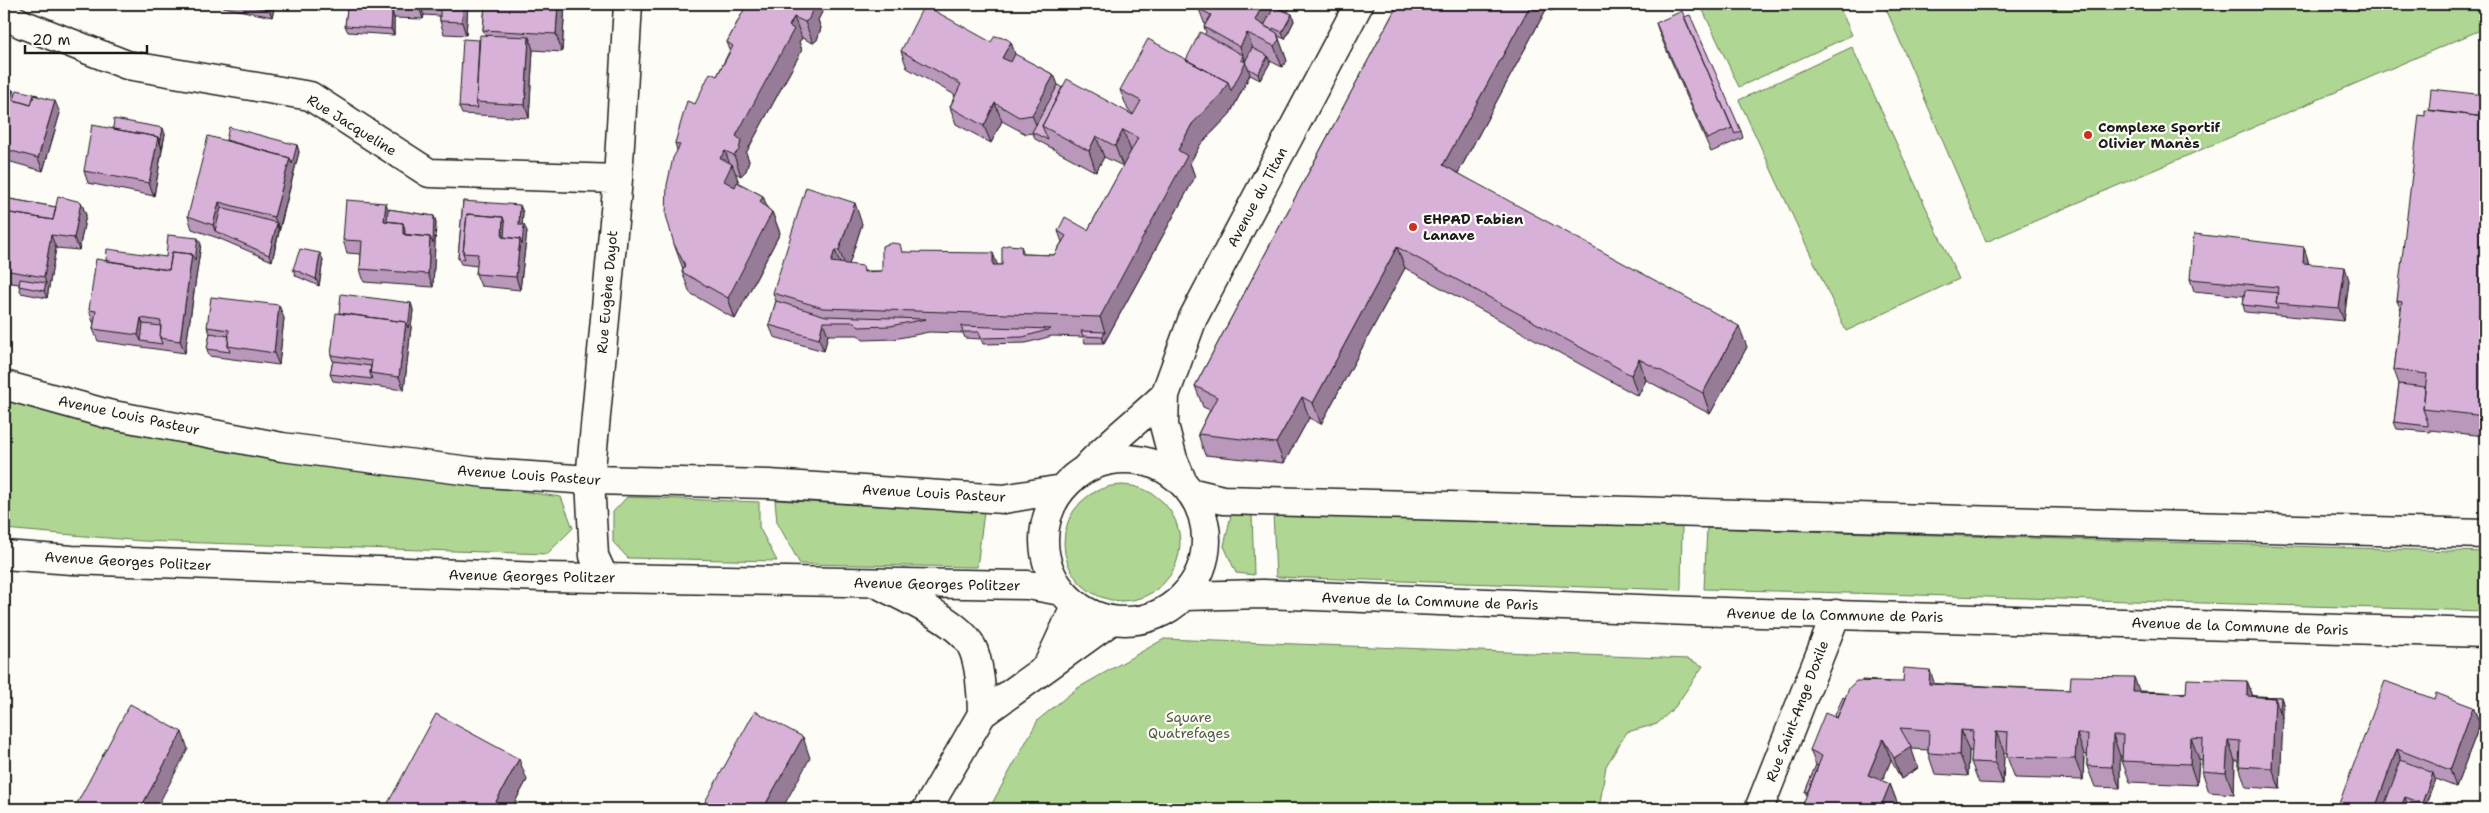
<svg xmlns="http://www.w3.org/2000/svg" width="2489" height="813" font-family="'Shantell Sans',sans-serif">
	<rect width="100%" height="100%" fill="#fdfcf7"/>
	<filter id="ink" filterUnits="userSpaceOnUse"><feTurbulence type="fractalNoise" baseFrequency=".02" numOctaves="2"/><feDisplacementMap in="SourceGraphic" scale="10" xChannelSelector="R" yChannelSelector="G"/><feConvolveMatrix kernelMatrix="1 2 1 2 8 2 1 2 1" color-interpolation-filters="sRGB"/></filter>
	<g filter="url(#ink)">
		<path fill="#afd692" stroke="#667957" d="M1700,4H1838L1852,35L1739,87Z
			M1884,4H2485V28L1986,242Z
			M1852,47L1959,279L1846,331L1739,100Z
			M4,395L285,457L561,497L573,528L547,554L142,541L4,529Z
			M1064 543a58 58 0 1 1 116 0a58 58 0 1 1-116 0Z
			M627,497L759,502V527L777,561L628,558L613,542V512Z
			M775,500L984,512L977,567L800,564L777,522Z
			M1273,512L1682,526L1681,590L1276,577Z
			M1252,514L1254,575L1236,573L1224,546L1231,515Z
			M1707,528L2485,552V611L1704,589Z
			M1164,639L1688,659L1703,666L1675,707L1657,724L1627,732L1606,766L1599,809H989L1038,720L1076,689Z"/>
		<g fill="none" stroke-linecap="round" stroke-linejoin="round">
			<g stroke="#1c1c1c" stroke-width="31">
				<path id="minor" d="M4,14L22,24L127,65L310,96L429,173L618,179
					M1086,468C1110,441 1139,420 1165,395
					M1183,483L1173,459L1164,425L1165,395L1193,318L1359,4
					M604,578L594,556L590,480L618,179L628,4
					M1048,665L1076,605
					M927,809L982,714L1111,621
					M1759,809L1836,614"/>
			</g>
			<g stroke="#1c1c1c" stroke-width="31">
				<path id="major" d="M4,385L108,414L282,447L485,473L590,480L769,484L1004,499L1062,489
					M1044 540a81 81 0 1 1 162 0a81 81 0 1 1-162 0Z
					M1190,492L1223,500L2485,534
					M4,555L72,560L543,577L1028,585L1061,591
					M882,586C906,599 958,621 971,645C980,661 982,696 982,714
					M1185,596L1262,594L1690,611L2485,633"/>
			</g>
			<use href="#minor" stroke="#fdfcf7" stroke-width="28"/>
			<use href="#major" stroke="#fdfcf7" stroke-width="28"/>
		</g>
		<path fill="#ba98bb" stroke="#1c1c1c" d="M219,4H275L272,17L219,6Z
			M345,4H468L466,35L444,34L440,21V16L424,15L423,19L394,18V35L348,32L345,26L347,9Z
			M485,4H565L562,52L533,50L529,118L462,114L459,107L479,40L485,35L483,30Z
			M747,4H826L818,20L821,28L817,40L813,43L802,38L799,42L802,50L746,153L749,161L746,171L741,176L735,173L739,183L763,196L767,208L772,212L780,233L735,319L690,293L682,272L683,269L674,244L677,150L675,143L695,104L717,76L730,50L727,42Z
			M1202,4H1292L1287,12L1292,14L1294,21L1285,39L1278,36L1287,61L1282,67L1270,61V63L1260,80L1250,75L1230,114L1200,145L1190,163L1195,177L1104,343H1085L1083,337L1052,336L1026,343L983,344L981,339L965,338L963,333L929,332L894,339L863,340L858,335H828L824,351L774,337L769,325L776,301L773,293L862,224L849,264L865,271H882L903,252L998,265H1002L1021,246L1024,254L1054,255L1062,242L1058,231L1088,230L1123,166L1104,157L1096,172L1035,139L1033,133L1026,134L1002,121L991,143L956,124L950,107L955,95L907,68L901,51L991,42L1054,75L1058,86L1062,88L1133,115V114L1128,110L1120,90L1186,60L1206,32L1204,27L1205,25L1199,9Z
			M1398,4H1570L1550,11L1548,6L1458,173L1747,347L1710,414L1646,380L1638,396L1405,268L1321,424L1309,418L1284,463L1205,455L1198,434L1210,410L1203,407L1195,386Z
			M1656,23L1741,131L1743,138L1711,152L1660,35Z
			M4,87L13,90L15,95L38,96L60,113L43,171L4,160Z
			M2485,95V436L2430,430V432L2397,429L2394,422L2399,384L2394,370L2401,310L2397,301L2425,116L2429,110Z
			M113,129L165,134L154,196L88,183L84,171Z
			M226,140L297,145L299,152L272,261L218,238L192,229L188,216Z
			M4,198L56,207L81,202L86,215L79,250L56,248L47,298L21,293L19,286V284L4,282Z
			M463,201L523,212L522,225L527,231L520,290L481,286L476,274L477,266L461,264L458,258Z
			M388,209L434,216L436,222L433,287L364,282L360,269L361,254L347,253L343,240Z
			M201,244L185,353L98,341L93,329L94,322H93L89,310L106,261L166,257Z
			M323,260L319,286L296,276L293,269Z
			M2308,260V263L2349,280L2344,321L2245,312L2243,305L2244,296L2194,291L2190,279Z
			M411,303L413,310L404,390L333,381L330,374L333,361L331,355L339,313Z
			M284,318L279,365L209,356L207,349L210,333L207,327Z
			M2247,681L2253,696L2281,697L2283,704L2280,789L2246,787L2239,766V761H2235L2234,794L2209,792L2202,771V760L2199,759L2197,785L2130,782L2122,761V756H2120V788L2095,787L2087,766V755L2084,754L2083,780L2015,778L2007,757V753L2004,752L2003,784L1979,783L1971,762L1972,751H1969L1968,776L1935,774L1928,753V750L1911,749L1918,768L1901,779L1891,760L1882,781L1890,784L1898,805L1896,809H1799L1803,805L1807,795L1805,792L1816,765L1810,750L1834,717L1845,698L1903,682L2070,690L2186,693Z
			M2434,699L2473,707L2480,724L2456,787L2435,779L2424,809L2407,804L2405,809H2337Z
			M527,780L511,809H390L388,803Z"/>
		<path fill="#977c98" stroke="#1c1c1c" d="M271,4H275L272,17L269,10Z
			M419,4L424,15L423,19L419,7Z
			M463,4H468L466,35L462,22Z
			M558,4H565L562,52L556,34Z
			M808,4H826L818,20L821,28L817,40L813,43L805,22Z
			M1263,4H1273L1277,13L1265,37L1255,20Z
			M1280,4H1292L1285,17Z
			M1531,4H1547L1548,6L1451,186L1443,165Z
			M392,11L394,18V35L391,29Z
			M1292,14L1294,21L1285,39L1282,32Z
			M794,17L802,38L799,42L802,50L746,153L749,161L746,171L741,176L734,155L736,136Z
			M1247,33L1255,54L1248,67L1250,74L1230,114L1200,145L1190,163L1195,177L1104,343L1102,337L1105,332L1100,317L1178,150L1192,124L1241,60L1243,55L1246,62L1240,47Z
			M1277,33L1287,61L1282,67L1274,46Z
			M529,37L533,50L529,118L525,105Z
			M1011,42L1017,60L1008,76L1002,58Z
			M1268,56L1270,63L1260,80L1258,74Z
			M1054,75L1061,92L1039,132L1032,115Z
			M13,90L18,102L10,99Z
			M55,101L60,113L43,171L38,158Z
			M995,103L1002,121L991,143L984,126Z
			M163,128L165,134L162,149L160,143Z
			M1123,130L1131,151L1123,167L1115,146Z
			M1096,136L1104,157L1096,172L1089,151Z
			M158,137L162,149L154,196L149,183Z
			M297,145L299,152L279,230L274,217L290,158Z
			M725,151L731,167L732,164L740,185L732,202L724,181L720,158Z
			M763,196L770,216L772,212L780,233L735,319L728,298L760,202Z
			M81,202L86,215L79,250L74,238Z
			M219,202L224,215L215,231L213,225Z
			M386,203L390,215L386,227L384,221Z
			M855,203L862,224L847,271L839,250Z
			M520,205L523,212L522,231L519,225Z
			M434,216L436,222L433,287L428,274L430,237Z
			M503,217L508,229L504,243L502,237Z
			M277,223L279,230L272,261L269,255Z
			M403,223L408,236L403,234Z
			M524,225L527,231L520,290L516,277L520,239Z
			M51,235L56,248L47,298L44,291L46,283L44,277Z
			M198,238L201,244L185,353L180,341L192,254Z
			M1397,247L1405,268L1321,424L1313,403Z
			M2304,247L2308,260L2307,276L2303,263Z
			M835,250L843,271L831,262Z
			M320,253L323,260L319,286L316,279Z
			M993,253L1001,274L993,265Z
			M2345,267L2349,280L2344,321L2339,308Z
			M411,303L413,310L404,390L399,377L406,322Z
			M279,305L284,318L279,365L274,353Z
			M141,318L145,331L141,341L138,335Z
			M823,322L828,335L824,351L819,339Z
			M1739,326L1747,347L1710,414L1703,393Z
			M1639,359L1646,380L1638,396L1631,375Z
			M1302,397L1309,418L1284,463L1276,443Z
			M1930,670L1937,691L1929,684Z
			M2134,677L2142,698L2133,692Z
			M2247,681L2255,702L2247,696Z
			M2281,697L2283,704V719L2280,712Z
			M2275,698L2283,719L2280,789L2272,768Z
			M2473,707L2480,724L2456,787L2450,770Z
			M1961,730L1969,751L1968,776L1960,755Z
			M1996,731L2004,752L2003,784L1995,763Z
			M182,732L188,749L156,809H140Z
			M2077,734L2084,754L2083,780L2075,759Z
			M2113,735L2120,756V788L2112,767Z
			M803,737L810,758L782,809H763Z
			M2191,738L2199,759L2197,785L2190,764Z
			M1883,739L1891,760L1876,796L1868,775Z
			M2228,740L2235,761L2234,794L2226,773Z
			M1911,747L1918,768L1901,779L1894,758Z
			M2397,749L2404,767L2388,809H2377L2376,806Z
			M519,759L527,780L511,809H492Z
			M2433,773L2435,779L2424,809L2422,803Z
			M1890,784L1898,805L1896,809H1880Z
			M2405,797L2407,804L2405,809H2400Z
			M1854,804L1856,809H1852Z"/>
		<path fill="#d8b1d9" stroke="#1c1c1c" d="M244,4H271L269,10L244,5Z
			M352,4H419V7Z
			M440,4H463L462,22L440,21Z
			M485,4H558L556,34L483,30Z
			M747,4H808L813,7L809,19L805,22L794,17L789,26L794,29L736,136L741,140L739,150L734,155L725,151L720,158L732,164L724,181L735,187L737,182L763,196L760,202L772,212L728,298L682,272L685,265L674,244L666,215L667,185L673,158L680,145L675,143L687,101L695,104L710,73L717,76L733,46L727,42Z
			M1202,4H1263L1255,20L1277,33L1279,40L1274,46L1247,33L1240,47L1204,27L1211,15L1199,9Z
			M1398,4H1531L1443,165L1739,326L1703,393L1639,359L1631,375L1397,247L1313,403L1302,397L1276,443L1198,434L1217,397L1195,386Z
			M924,5L991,42L995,36L1007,39L1011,42L1002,58L1011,62L1015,54L1054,75L1032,115L1019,117L995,103L984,126L950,107L961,84L901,51Z
			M1274,7L1292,14L1282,32L1273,28L1272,30L1264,26Z
			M347,9L392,11L391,29L345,26Z
			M1682,11L1732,128L1707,139L1656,23Z
			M1690,15L1741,131L1735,134L1684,17Z
			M1200,32L1243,55L1241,60L1246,62L1231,91L1228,82L1186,60Z
			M480,35L529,37L525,105L476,102Z
			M463,39L479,40L476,102L478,108L459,107Z
			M1148,39L1228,82L1222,93L1192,124L1178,150L1187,156L1100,317L823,308L773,293L806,187L855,203L839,250H835L831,262L863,266L864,272L882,271V246L892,243L900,244L902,252L993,253V265H1002V247L1008,245L1021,246L1022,254L1054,255L1066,236L1058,231L1065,217L1088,230L1138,138L1123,130L1115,146L1096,136L1089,151L1042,126L1067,79L1133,115L1141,101L1120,90Z
			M1252,48L1268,56L1258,74L1248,68L1245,62Z
			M1058,85L1062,88L1042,126L1048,140L1032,132Z
			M4,87L13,90L10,99L31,105L34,95L55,101L38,158L4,149Z
			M2431,89L2485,95V117L2429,110Z
			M17,90L38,95V96L34,95L31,105L14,100Z
			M2425,110L2485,117V416L2423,409L2427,374L2394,370L2402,302L2397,301L2419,115L2425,116Z
			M114,119L163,128L160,143L158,137L113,129Z
			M92,125L158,137L149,183L84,171Z
			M229,127L297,145L292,164L290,158L226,140Z
			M208,136L290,158L274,217L219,202L213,225L188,216Z
			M58,196L81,202L74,238L51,235L44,277L4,270V212L53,220Z
			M4,198L56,207L53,220L4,212Z
			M346,200L386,203L384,221L403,223V234L430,237L428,274L360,269L362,241L343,240Z
			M463,201L520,205L519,225H524L522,245L520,239L504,237L505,223L503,217L467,214L463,253L465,259L458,258Z
			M221,208L277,223L269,255L215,231Z
			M388,209L434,216L433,243L430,237L405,235V229L403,223L387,221Z
			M467,214L503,217L502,237L520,239L516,277L476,274L478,254L463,253Z
			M2194,234L2304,247L2303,263L2345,267L2339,308L2276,303L2278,287L2190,279Z
			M168,235L198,238L195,260L192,254L172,252L169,270L106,261L107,249L166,257Z
			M300,249L320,253L316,279L293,269Z
			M172,252L192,254L180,341L160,338L161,321L141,318L138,335L93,329L96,311L89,310L96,259L169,270Z
			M20,279L46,283L44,291L19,286Z
			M2245,290L2278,293L2276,303L2278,309L2243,305Z
			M341,294L411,303L408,328L406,322L339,313Z
			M211,297L279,305L274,353L228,346L229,330L207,327Z
			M776,301L826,316L926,319L890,326L859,327L854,322H823L819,339L769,325Z
			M336,313L406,322L399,377L370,373L372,361L331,355Z
			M143,324L161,326L160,338L162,344L141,341Z
			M961,326L1051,329L1023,337L981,338L979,332H963Z
			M1081,331L1105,332L1102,337L1083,336Z
			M210,333L229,336L228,346L230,352L207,349Z
			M333,361L371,366L370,373L372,379L330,374Z
			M2399,384L2425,387L2423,409L2428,423V426L2394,422Z
			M1904,668L1930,670L1929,684L2019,688L2070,690L2071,676L2134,677L2133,692L2186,693L2187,679L2247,681V696L2275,698L2272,768L2239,766L2240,741L2228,740L2226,773L2202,771L2203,739L2191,738L2190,764L2122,761L2123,735H2113L2112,767L2087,766L2088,734H2077L2075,759L2007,757L2008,732L1996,731L1995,763L1971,762L1973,731L1961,730L1960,755L1928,753L1929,730L1900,728L1911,747L1894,758L1883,739L1868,775L1890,784L1880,809H1866L1854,804L1852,809H1801L1822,756L1810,750L1825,713L1837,718L1849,688L1856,681L1903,682Z
			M1862,680L1890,682L1862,681Z
			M2385,681L2434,699L2436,693L2473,707L2450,770L2397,749L2376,806L2382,809H2337Z
			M2140,691L2186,693L2140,692Z
			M2253,696L2281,697L2280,712L2275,698Z
			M1843,697L1845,698L1837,718L1834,717Z
			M130,704L182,732L140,809H74Z
			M755,711L803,737L763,809H701Z
			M436,714L519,759L492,809H400L388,803Z
			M2401,760L2433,773L2422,803L2405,797L2400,809H2383Z
			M1816,765L1818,766L1808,792H1805Z
			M1801,804L1803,805L1801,809H1799Z"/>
	</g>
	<g fill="#c8321e" stroke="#fdfcf7" stroke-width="2">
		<circle cx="2088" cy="135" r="5"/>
		<circle cx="1413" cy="227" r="5"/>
	</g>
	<g text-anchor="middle" stroke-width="4.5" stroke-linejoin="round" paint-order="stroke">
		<g font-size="14" fill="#1c1c1c" stroke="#fdfcf7">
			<text transform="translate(352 125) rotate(32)" y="5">Rue Jacqueline</text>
			<text transform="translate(1257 197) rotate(-62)" y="5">Avenue du Titan</text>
			<text transform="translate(607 292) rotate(-85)" y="5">Rue Eugène Dayot</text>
			<text transform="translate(129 415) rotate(12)" y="5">Avenue Louis Pasteur</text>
			<text transform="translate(529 475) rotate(4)" y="5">Avenue Louis Pasteur</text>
			<text transform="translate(934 493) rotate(3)" y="5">Avenue Louis Pasteur</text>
			<text transform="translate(128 561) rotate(3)" y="5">Avenue Georges Politzer</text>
			<text transform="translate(532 576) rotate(1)" y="5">Avenue Georges Politzer</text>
			<text transform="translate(937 584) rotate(1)" y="5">Avenue Georges Politzer</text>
			<text transform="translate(1430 601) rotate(2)" y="5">Avenue de la Commune de Paris</text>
			<text transform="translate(1835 615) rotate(1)" y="5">Avenue de la Commune de Paris</text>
			<text transform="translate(2240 626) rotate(2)" y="5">Avenue de la Commune de Paris</text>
			<text transform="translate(1797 711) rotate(-69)" y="5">Rue Saint-Ange Doxile</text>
		</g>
		<g font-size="14" font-weight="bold" fill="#1c1c1c" stroke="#fdfcf7" text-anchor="start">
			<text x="2098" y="132">Complexe Sportif<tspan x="2098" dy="16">Olivier Manès</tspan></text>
			<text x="1423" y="224">EHPAD Fabien<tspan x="1423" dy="16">Lanave</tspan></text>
		</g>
		<g font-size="14" fill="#4f5d45" stroke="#fdfcf7">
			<text x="1189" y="722">Square<tspan x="1189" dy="16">Quatrefages</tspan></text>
		</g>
	</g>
	<rect width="2489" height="813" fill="none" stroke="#fdfcf7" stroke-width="20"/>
	<rect x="10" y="10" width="2469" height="793" fill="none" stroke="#1c1c1c" stroke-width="2" filter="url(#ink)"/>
	<path d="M25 45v8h122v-8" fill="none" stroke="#1c1c1c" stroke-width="2.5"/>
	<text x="32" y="45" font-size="15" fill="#1c1c1c" stroke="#fdfcf7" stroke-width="4" paint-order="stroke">20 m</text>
</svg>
